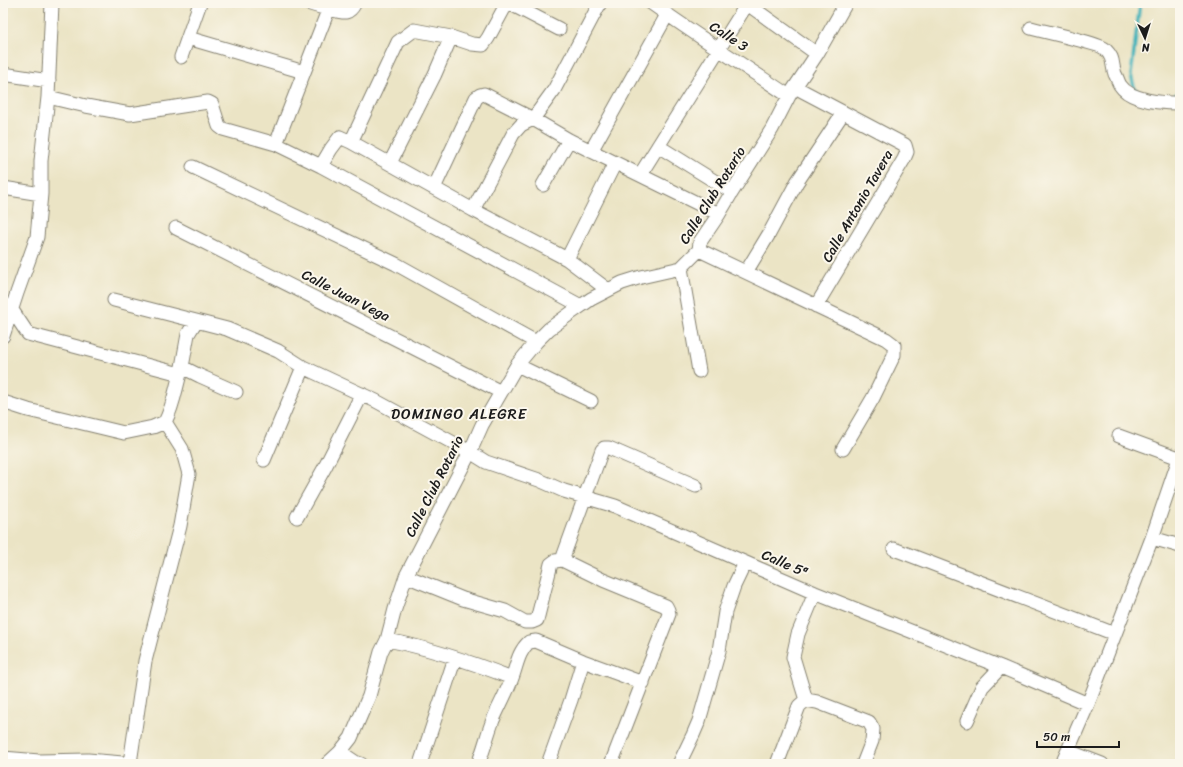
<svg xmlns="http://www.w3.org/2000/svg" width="1183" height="767" font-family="Sriracha,sans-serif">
	<rect width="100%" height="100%" fill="#fbf7ec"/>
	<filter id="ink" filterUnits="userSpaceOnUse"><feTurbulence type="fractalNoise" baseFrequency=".025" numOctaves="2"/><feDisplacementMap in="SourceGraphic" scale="8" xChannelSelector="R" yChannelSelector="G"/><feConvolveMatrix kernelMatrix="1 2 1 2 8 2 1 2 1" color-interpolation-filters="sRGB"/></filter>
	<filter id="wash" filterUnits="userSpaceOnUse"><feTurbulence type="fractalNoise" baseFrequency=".012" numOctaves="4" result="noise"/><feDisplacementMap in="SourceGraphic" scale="16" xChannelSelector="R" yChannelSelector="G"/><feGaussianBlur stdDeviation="0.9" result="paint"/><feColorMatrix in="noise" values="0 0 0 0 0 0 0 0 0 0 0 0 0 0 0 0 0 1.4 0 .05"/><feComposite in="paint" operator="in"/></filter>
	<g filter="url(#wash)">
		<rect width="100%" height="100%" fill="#ebe4c5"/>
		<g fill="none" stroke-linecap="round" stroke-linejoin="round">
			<path stroke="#44b4bb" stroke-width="3.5" d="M1138,92L1135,90L1131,75L1140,3
				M1171,98L1180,92"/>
		</g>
	</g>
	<g filter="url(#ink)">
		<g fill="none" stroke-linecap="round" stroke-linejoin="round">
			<g stroke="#848070" stroke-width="15">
				<path id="minor" d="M307,3C313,5 341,13 346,12C350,11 353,7 355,3
					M509,3L559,29
					M651,3C696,35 743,65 789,96
					M746,3L817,54
					M1031,28C1042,31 1101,44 1105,49C1115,59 1111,63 1115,74C1117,77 1118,82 1120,85C1130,101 1163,103 1180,103
					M188,38L304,72
					M181,57L200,3
					M3,74L49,81
					M795,87L905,145L907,152L904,159L816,306
					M48,97L86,106L130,114L208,102L212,104L219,126L223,129L276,144L321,166
					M351,142L398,42L414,30L451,37L472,44L483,45L488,38L507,3
					M276,144L329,8
					M658,146L732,192
					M591,151L667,15
					M390,163L435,74L451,37
					M193,167L396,264L536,342
					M640,175L747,4
					M543,185L569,140
					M3,188L41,194
					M434,188L476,98L480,95L484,94L533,119L569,140L719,214
					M473,210L513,134L521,125L533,119L554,90L600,3
					M176,228L501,392
					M699,250L886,339L894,345V355L873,398L843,449
					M567,259L615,163
					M681,268L699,371
					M746,272L769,234L797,182L843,113
					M114,300L196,321
					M581,306L321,166L331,149L340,137L351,142L473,210L567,259L608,290
					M12,310L28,334L180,374
					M3,336L17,293L37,237L41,194V161L48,97L52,3
					M517,365L591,401
					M236,392L200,376L182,367L188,334L196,321L227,329L278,351L303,367L376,401L470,452L486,462L539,480L564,491L615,506L815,593L1001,667L1088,704
					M3,402L28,410L124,433L153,427L165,422C174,405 176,386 182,367
					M1119,436L1179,458
					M264,460L303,367
					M297,517L325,467L362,394
					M1152,538L1180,546
					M894,549L1115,634
					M562,560L602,450L604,448H609L696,486
					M406,576L463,599L505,611L525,622H532L537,620L551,564L555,561L562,560L603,580L666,606L668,610L669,614L611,764
					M387,640C430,648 471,662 512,678
					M806,700L793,657L798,634L815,593
					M806,700L817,702L869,722L873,729L872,741L863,764
					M967,721L982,687L1001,667
					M1068,751L1102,764
					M340,752L355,762L361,764
					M3,758L39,761L88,760L134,764
					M130,763L145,661L180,526L189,474L182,449L165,422
					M327,764L340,752L351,738L369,696L381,652L387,640L395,609L406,576L470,452L482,425L517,365L536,342L549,329L571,313L591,299L622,283L641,277L681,268L699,250L700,242L719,214L732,192L772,129L789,96L817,54L846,3
					M420,764L455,658
					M478,764C484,750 487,735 493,720C499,706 507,692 512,678C517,665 518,652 529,642L536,641L583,661L643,683
					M548,764L571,700L583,661
					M679,764L693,735L699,721L719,651L725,612L734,586L745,563
					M777,764L799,706L806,700
					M1062,764L1088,704L1152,538L1180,456"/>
			</g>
			<use href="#minor" stroke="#fff" stroke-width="13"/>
		</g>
	</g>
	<g text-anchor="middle" stroke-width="4" stroke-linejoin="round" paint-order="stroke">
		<g font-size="14" fill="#1c1c1c" stroke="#fbf7ec">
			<text transform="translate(729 36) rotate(33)" y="5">Calle 3</text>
			<text transform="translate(712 195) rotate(-58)" y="5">Calle Club Rotario</text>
			<text transform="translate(857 206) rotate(-60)" y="5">Calle Antonio Tavera</text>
			<text transform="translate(346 295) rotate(27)" y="5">Calle Juan Vega</text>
			<text transform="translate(434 486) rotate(-63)" y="5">Calle Club Rotario</text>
			<text transform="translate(785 563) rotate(23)" y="5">Calle 5ª</text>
		</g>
		<g font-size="15" letter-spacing="1" fill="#1c1c1c" stroke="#fbf7ec">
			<text x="459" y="419">DOMINGO ALEGRE</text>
		</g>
	</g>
	<rect width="1183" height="767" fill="none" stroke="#fbf7ec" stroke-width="16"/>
	<g transform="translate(1145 38) rotate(176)" stroke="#fbf7ec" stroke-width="3" paint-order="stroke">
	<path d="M0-3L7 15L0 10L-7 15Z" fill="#1c1c1c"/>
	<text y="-6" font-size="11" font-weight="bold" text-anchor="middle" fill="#1c1c1c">N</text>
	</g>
	<path d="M1037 741v6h82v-6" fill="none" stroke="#1c1c1c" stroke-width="2"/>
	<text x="1043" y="741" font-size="12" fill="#1c1c1c" stroke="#fbf7ec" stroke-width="3" paint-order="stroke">50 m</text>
</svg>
